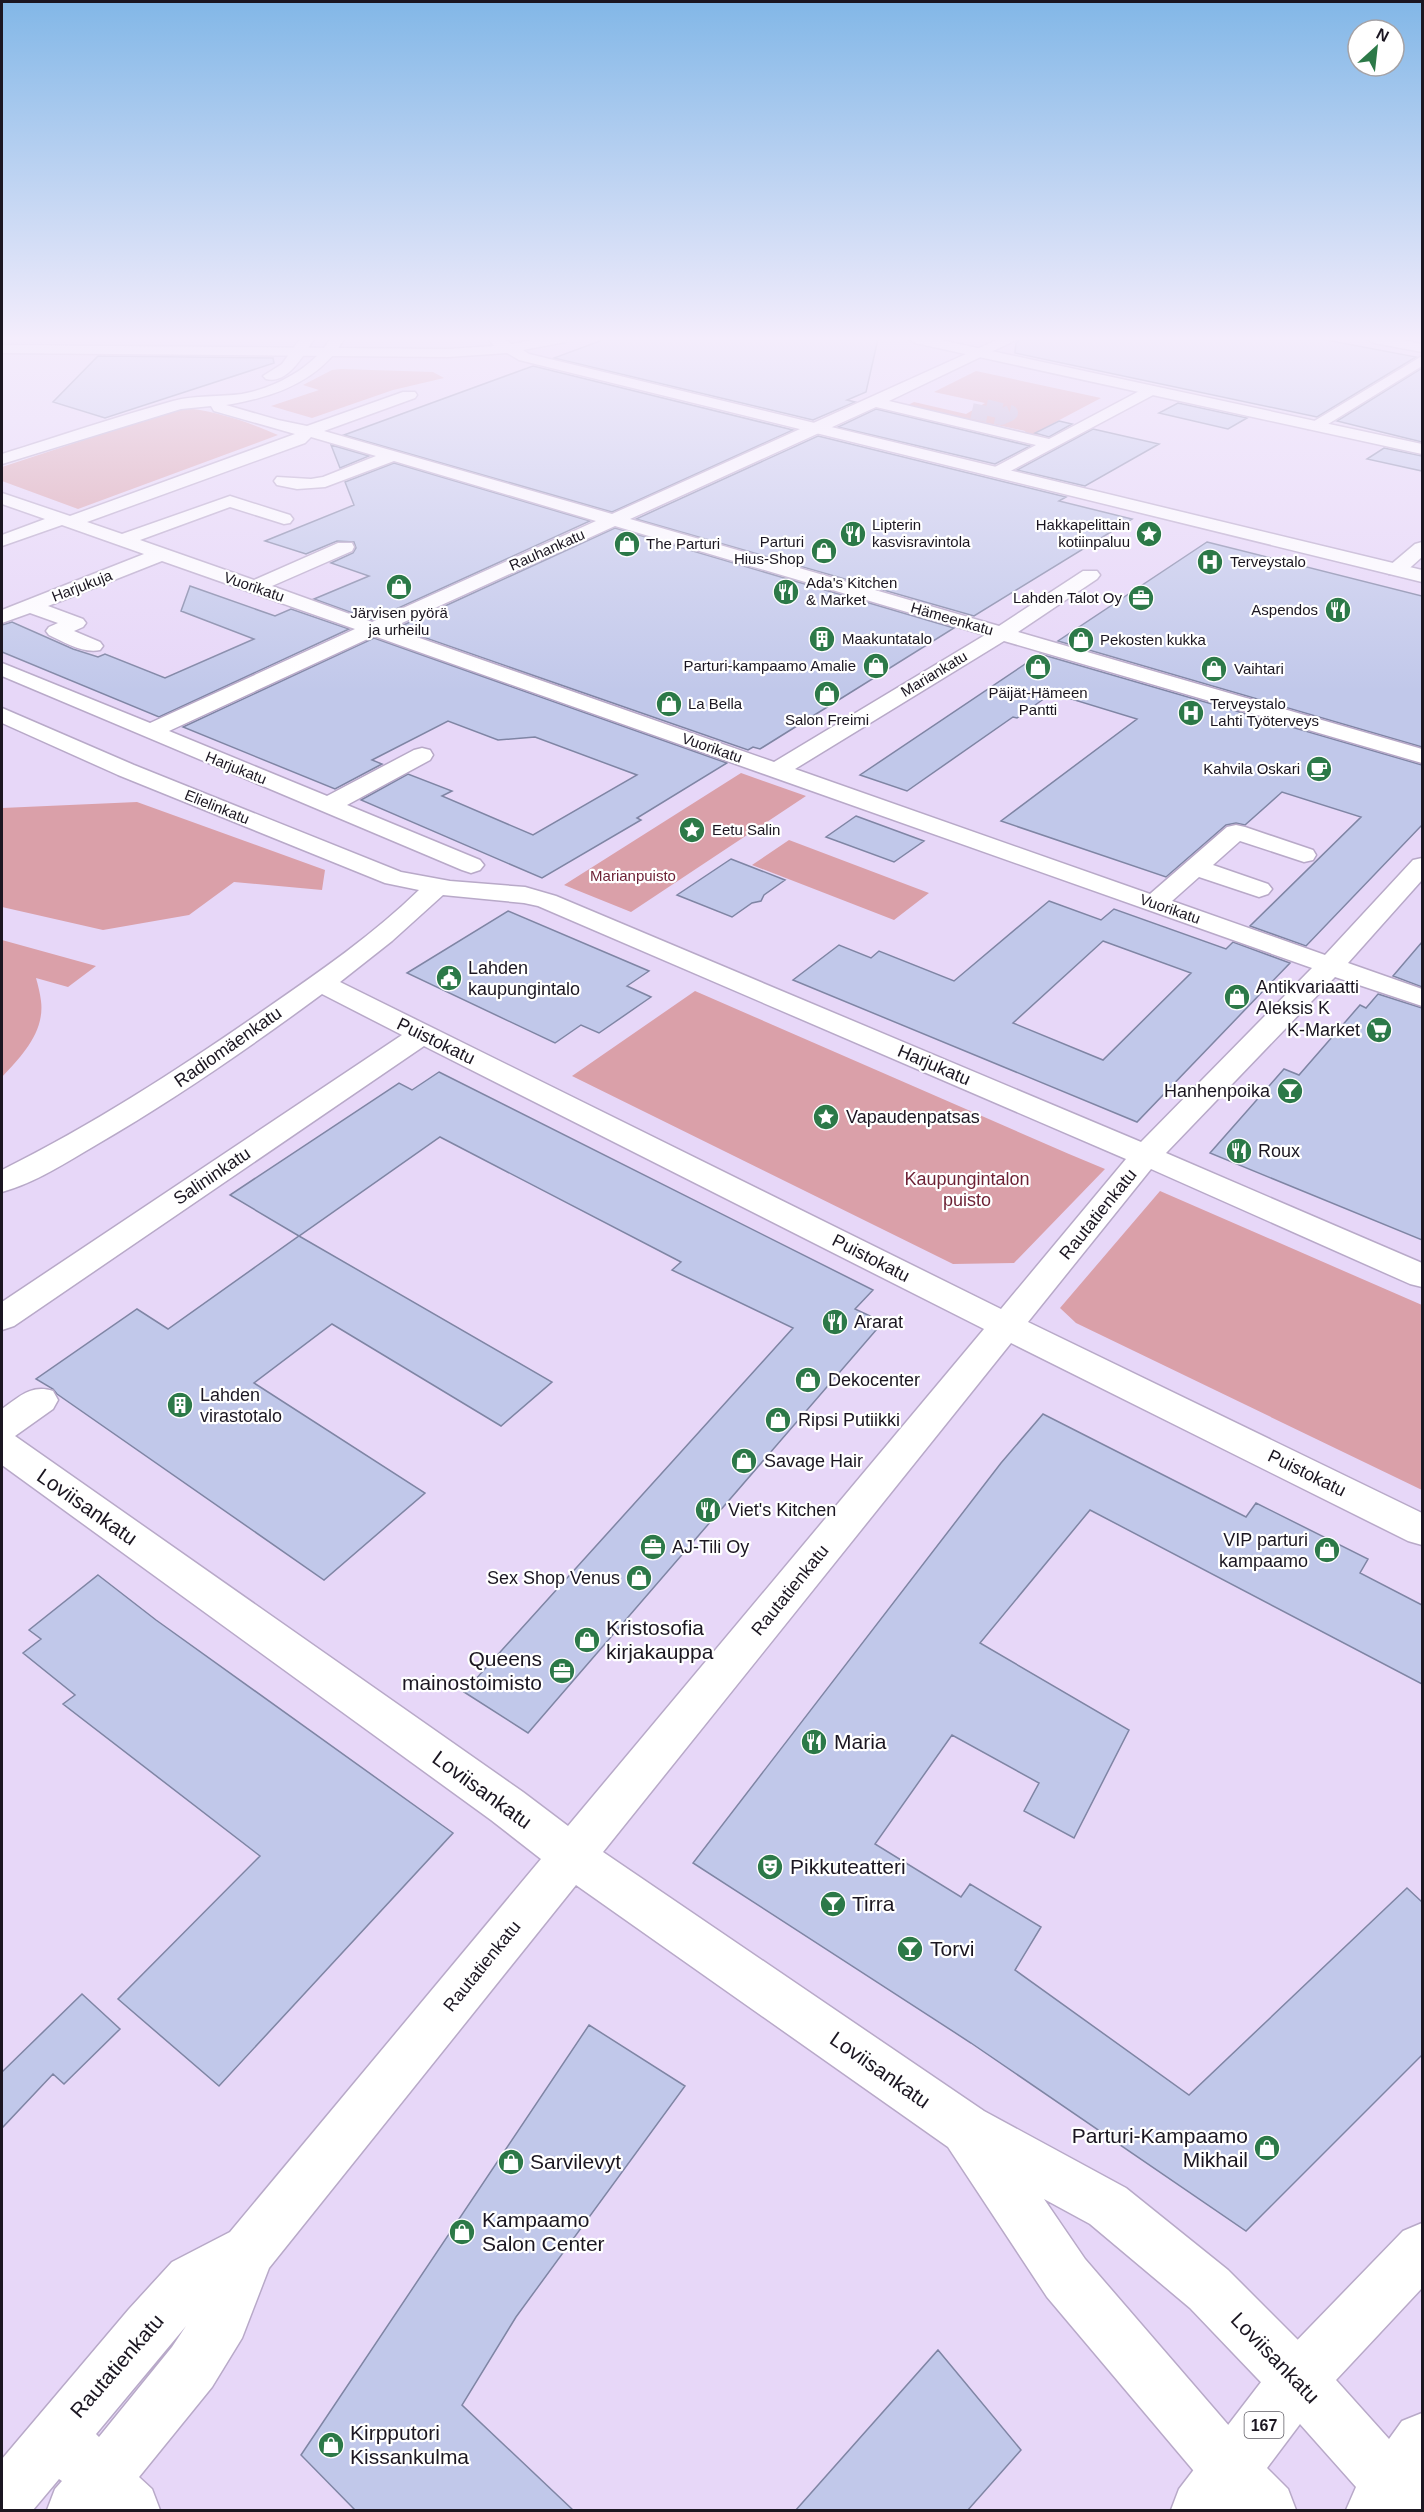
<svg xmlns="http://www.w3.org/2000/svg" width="1424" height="2512" font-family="Helvetica,sans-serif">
	<rect width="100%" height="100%" fill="#e7d7f8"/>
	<path fill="#daa0a9" d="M341,369L433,372L444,378L393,390L312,418L271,406L319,390L303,385L332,370Z
		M976,371L1101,398L1048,426L1052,427L1035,436L1026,434L1025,431L906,406L914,402L966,414L985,403L934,392Z
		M181,408C210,409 252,423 278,435L78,509L2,481V467Z
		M741,773L806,796L631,912L564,885Z
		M137,802L325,870L322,890L234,882L189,915L103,930L2,907V808Z
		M789,840L929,893L894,920L752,865Z
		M2,940L96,966L68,987L36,978C38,985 40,993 41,1001C45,1032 21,1057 2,1077Z
		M695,991L1069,1154L1105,1169L1014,1263L953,1264L572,1076Z
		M1160,1191L1422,1305V1490L1076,1323L1060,1308Z"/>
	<path fill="#c1c8ea" stroke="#7f85a4" stroke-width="1.5" fill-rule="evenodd" d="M605,339H878L866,392L847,400L855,402L813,420L554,358Z
		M1020,339H1321L1416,357L1317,417L1015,353L1016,343Z
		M98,356L273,358L274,363L105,418L53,402Z
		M533,366L793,430L612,512L344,435Z
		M1422,368V442L1337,421Z
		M1178,403L1247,418L1228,429L1159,413Z
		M876,409L1030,446L995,464L838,427Z
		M1059,421L1072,424L1049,437L1035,433Z
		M1093,429L1159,444L1085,486L1017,470Z
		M818,436L1066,497L1059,501L1132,519L974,616L636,519Z
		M331,445L369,456L340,468Z
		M1384,448L1422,456V471L1367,459Z
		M394,463L590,521L372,620L314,599L369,576L331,563L353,553L356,548L354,542L337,541L306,554L265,541L354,505L345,482Z
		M615,528L954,628L760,749L753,747L748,750L397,628Z
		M1207,542L1422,596V747L1058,641Z
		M190,586L275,616L291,609L349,629L159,717L2,652V625L12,622L73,649L98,657L105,654L165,678L254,639L181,611Z
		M374,638L727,763L637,818L641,820L542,878L361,800L408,774L452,791L442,796L533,835L637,775L535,737L498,740L448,721L372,760L382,764L335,789L183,727Z
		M1040,654L1422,765V825L1306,946L1250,926L1361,817L1282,792L1245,825L1236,823L1226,825L1166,877L1001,821L1137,719L1052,693L1017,718L1013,717L907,791L860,775Z
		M856,816L924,841L894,862L826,837Z
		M731,859L785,880L764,895L761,901L752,903L732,917L677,895Z
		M1049,901L1101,920L1114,909L1226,949L1233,942L1290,963L1137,1122L793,980L839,945L871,958L879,951L954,981ZM1103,941L1191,973L1103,1060L1013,1023Z
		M508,911L649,971L627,986L651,997L599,1033L581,1025L555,1043L407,973Z
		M1422,942V987L1393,976Z
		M1378,994L1422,1008V1240L1210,1153L1284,1069L1299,1075L1360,1005L1366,1008Z
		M439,1072L873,1290L855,1309L883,1322L528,1733L464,1692L793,1328L672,1270L681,1262L440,1137L299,1236L230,1195L399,1083L412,1090Z
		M299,1236L552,1382L501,1426L332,1324L254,1383L425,1493L324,1580L57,1394L53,1389L36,1379L137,1309L168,1329Z
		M1043,1414L1246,1517L1256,1503L1368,1559L1360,1573L1422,1605V1684L1090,1510L980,1643L1129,1730L1074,1838L1024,1811L1039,1783L952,1735L875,1844L961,1897L970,1884L1041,1927L1015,1970L1189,2095L1407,1888L1422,1902V2055L1246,2231L971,2043L693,1863L1001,1463Z
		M98,1575L156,1620L453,1833L219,2086L118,1999L260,1856L63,1704L75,1695L23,1653L41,1639L29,1630Z
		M82,1994L120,2029L64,2084L53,2074L2,2128V2072Z
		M589,2025L685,2086L516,2317L462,2405L574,2511H356L301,2455Z
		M938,2350L1021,2450L967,2511H795Z"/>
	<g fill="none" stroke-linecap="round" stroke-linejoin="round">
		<path stroke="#beb0cd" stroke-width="16" stroke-dasharray="16 8" stroke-linecap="butt" d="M972,411L1001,417L1010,413L981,406"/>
		<g stroke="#b8a9c8" stroke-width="3">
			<path id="minor" d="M300,339H314C304,354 288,385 266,379L263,376L282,364Z
				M330,339H344C320,382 271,398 226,405L278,420L307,426L403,392H415L417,395L415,398L324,431L612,514L999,339H1018L889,401L1049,439L1145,388H1155L1158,391L1155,394L999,477L993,476L990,472L993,468L1036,445L876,407L630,519L999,626L1083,571H1097L1100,575L1097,579L1018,632L1422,749V763L1004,641L795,769L1150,894L1227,827L1236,825L1245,827L1313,850L1316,855L1313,860L1304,862L1240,841L1213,865L1268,884L1272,889L1268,894L1259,897L1199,877L1172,901L1325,955L1413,860L1422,858V880L1348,963L1422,989V1006L1335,977L1166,1153L1422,1263V1287L1410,1284L1151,1169L1028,1322L1422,1513V1545L1408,1541L1011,1343L603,1852L984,2111L1126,2188L1228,2270L1318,2360L1326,2380L1318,2400L1298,2408L1278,2400L1190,2308L1090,2224L1044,2199L1085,2259L1249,2449L1258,2469L1249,2489L1229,2498L1209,2489L1047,2297L948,2147L576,1885L269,2268L242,2338L212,2387L139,2477L152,2489L160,2510H47L55,2489L62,2481L59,2479L33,2510H2V2459L129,2309L172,2262L230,2232L541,1859L491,1820L2,1465V1409C19,1397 31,1384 53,1391L58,1400L53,1409L15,1436L523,1792L568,1826L984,1329L424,1046L14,1326L2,1330V1302L402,1035L322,994C249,1048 175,1099 96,1145C67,1162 35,1183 2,1192V1170C95,1124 182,1067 267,1008C319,972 373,935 419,890L385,883L118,775L2,723V708L134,765L401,872L450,881L525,887L556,896L1141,1142L1312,968L374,636L169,731L327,796L414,750L422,748L430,750L433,755L430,760L347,805L480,860L484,865L480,870L471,873L462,870L2,676V663L150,723L355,629L162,561L48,606L83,619L86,623L83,627L74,631L100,642L103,646L100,650C84,654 64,642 49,635L46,631L49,627L58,623L30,613L2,623V610L144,554L62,525L2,546V535L45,519L2,504V493L70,516L295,434L214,411L211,406L181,409L2,464V454C59,436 116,417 173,401C195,395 220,397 242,394C275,388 313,368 330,339ZM311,437L376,456L323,477L311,479L277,477L274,481L277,485L297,489L325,487L394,461L596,521L372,622L272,586L352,551L354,547L352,543H338L254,580L140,540L230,507L284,524L290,523L293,519L290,515L230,496L122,534L87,522L305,443ZM615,526L985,635L774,762L391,628ZM443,895L524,903L538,906L1126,1159L1001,1309L340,982L392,941ZM186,2326L172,2347L99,2437L96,2434Z
				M1367,339H1398L1422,344V352L1374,343Z
				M1422,356V366L1320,429H1308L1306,426Z
				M1422,542V557L1403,574H1389L1386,570L1389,566L1415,544Z"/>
		</g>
		<g stroke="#b8a9c8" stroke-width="3">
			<path id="major" d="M488,339H504L512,344L537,339H567L565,342L523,350L529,354L1422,570V582L519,360L507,353L448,357L2,353V345L448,349L494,346Z
				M908,339H936L1422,444V454L915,343Z
				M1422,2223V2288L1336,2380L1389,2439L1402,2421L1422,2413V2510H1346L1356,2487L1300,2424L1267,2468L1288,2489L1296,2510H1171L1179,2489L1278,2360L1403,2231Z"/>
		</g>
		<use href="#minor" fill="#fff" fill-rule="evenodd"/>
		<use href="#major" fill="#fff" fill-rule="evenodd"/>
	</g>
	<linearGradient id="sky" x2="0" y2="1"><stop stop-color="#82b7e7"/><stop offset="0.49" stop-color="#f4edfc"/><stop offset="1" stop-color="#f4edfc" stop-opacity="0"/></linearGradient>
	<rect width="1424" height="691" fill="url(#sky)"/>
	<defs>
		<g id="restaurant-disc" transform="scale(1.35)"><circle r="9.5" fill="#2c7948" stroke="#fff"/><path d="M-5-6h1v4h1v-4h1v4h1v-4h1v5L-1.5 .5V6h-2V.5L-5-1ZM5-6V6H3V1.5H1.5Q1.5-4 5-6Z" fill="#fff"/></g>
		<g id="sight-disc" transform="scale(1.35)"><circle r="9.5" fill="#2c7948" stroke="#fff"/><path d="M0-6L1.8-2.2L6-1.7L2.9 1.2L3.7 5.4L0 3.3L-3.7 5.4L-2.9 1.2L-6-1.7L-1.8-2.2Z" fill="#fff"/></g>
		<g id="shop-disc" transform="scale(1.35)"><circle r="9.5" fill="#2c7948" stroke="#fff"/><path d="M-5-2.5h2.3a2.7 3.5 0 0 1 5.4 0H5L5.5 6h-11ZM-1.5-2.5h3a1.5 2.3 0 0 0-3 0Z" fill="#fff"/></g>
		<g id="hospital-disc" transform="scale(1.35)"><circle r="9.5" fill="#2c7948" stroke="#fff"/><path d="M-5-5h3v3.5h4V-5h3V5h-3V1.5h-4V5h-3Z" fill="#fff"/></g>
		<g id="office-disc" transform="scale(1.35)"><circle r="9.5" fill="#2c7948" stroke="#fff"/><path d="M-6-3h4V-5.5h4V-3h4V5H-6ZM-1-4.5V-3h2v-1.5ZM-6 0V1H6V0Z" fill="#fff"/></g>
		<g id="building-disc" transform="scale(1.35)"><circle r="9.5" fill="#2c7948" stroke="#fff"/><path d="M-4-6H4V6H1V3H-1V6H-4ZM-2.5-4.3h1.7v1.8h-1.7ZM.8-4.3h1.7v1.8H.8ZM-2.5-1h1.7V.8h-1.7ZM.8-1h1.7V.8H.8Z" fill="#fff"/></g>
		<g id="cafe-disc" transform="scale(1.35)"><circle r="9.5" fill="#2c7948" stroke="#fff"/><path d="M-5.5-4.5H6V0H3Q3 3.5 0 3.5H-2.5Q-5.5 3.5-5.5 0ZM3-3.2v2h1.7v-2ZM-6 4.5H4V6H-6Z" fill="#fff"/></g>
		<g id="civic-disc" transform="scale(1.35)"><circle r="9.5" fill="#2c7948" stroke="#fff"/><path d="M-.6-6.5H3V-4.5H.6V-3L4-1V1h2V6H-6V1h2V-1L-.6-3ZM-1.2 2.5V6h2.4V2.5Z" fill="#fff"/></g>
		<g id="supermarket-disc" transform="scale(1.35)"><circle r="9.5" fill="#2c7948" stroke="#fff"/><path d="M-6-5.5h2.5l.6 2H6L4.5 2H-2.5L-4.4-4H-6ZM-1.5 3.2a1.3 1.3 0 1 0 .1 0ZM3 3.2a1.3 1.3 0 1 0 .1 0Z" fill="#fff"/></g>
		<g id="bar-disc" transform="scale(1.35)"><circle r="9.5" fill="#2c7948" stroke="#fff"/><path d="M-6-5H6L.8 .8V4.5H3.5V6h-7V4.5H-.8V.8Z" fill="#fff"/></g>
		<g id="theatre-disc" transform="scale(1.35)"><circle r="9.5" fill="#2c7948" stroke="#fff"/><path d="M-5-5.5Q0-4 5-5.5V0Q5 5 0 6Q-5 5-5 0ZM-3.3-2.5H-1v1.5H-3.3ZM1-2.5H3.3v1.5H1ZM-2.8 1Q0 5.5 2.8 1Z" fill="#fff"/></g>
	</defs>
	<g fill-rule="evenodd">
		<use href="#restaurant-disc" x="853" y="534"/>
		<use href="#sight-disc" x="1149" y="534"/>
		<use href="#shop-disc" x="627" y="544"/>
		<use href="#shop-disc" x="824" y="551"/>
		<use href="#hospital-disc" x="1210" y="562"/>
		<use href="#shop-disc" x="399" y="587"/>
		<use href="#restaurant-disc" x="786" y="592"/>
		<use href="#office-disc" x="1141" y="598"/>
		<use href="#restaurant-disc" x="1338" y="610"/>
		<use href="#building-disc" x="822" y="639"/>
		<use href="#shop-disc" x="1081" y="640"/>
		<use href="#shop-disc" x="876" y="666"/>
		<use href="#shop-disc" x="1038" y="667"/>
		<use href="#shop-disc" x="1214" y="669"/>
		<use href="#shop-disc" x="827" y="694"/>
		<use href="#shop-disc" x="669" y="704"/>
		<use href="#hospital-disc" x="1191" y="713"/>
		<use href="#cafe-disc" x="1319" y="769"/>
		<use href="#sight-disc" x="692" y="830"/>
		<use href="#civic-disc" x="449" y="978"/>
		<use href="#shop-disc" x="1237" y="997"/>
		<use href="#supermarket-disc" x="1379" y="1030"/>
		<use href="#bar-disc" x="1290" y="1091"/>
		<use href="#sight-disc" x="826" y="1117"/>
		<use href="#restaurant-disc" x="1239" y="1151"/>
		<use href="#restaurant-disc" x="835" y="1322"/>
		<use href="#shop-disc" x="808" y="1380"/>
		<use href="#building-disc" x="180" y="1405"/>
		<use href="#shop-disc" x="778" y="1420"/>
		<use href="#shop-disc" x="744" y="1461"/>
		<use href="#restaurant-disc" x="708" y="1510"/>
		<use href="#office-disc" x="653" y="1547"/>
		<use href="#shop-disc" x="1327" y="1550"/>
		<use href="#shop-disc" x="639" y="1578"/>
		<use href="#shop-disc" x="587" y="1640"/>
		<use href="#office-disc" x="562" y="1671"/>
		<use href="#restaurant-disc" x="814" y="1742"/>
		<use href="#theatre-disc" x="770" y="1867"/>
		<use href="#bar-disc" x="833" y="1904"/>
		<use href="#bar-disc" x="910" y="1949"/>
		<use href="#shop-disc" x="1267" y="2148"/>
		<use href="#shop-disc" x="511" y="2162"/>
		<use href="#shop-disc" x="462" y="2232"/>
		<use href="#shop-disc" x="331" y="2445"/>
	</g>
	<g text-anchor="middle" stroke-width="4.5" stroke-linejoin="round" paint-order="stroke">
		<g font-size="15" fill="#1b1621" stroke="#fff" text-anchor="start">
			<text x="872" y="530">Lipterin<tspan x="872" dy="17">kasvisravintola</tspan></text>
			<text x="1130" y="530" text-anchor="end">Hakkapelittain<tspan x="1130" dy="17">kotiinpaluu</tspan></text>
			<text x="804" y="547" text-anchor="end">Parturi<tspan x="804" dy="17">Hius-Shop</tspan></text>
			<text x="646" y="549">The Parturi</text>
			<text x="1230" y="567">Terveystalo</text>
			<text x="806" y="588">Ada's Kitchen<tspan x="806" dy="17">&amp; Market</tspan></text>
			<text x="1122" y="603" text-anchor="end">Lahden Talot Oy</text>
			<text x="1318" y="615" text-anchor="end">Aspendos</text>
			<text x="399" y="618" text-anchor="middle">Järvisen pyörä<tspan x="399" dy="17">ja urheilu</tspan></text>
			<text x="842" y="644">Maakuntatalo</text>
			<text x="1100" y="645">Pekosten kukka</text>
			<text x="856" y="671" text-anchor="end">Parturi-kampaamo Amalie</text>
			<text x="1234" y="674">Vaihtari</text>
			<text x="1038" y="698" text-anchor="middle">Päijät-Hämeen<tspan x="1038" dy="17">Pantti</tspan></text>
			<text x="688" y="709">La Bella</text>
			<text x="1210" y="709">Terveystalo<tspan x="1210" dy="17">Lahti Työterveys</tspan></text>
			<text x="827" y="725" text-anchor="middle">Salon Freimi</text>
			<text x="1300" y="774" text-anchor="end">Kahvila Oskari</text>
			<text x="712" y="835">Eetu Salin</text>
		</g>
		<g font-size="15" fill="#1b1621" stroke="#fff">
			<text transform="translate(547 550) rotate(-24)" y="5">Rauhankatu</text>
			<text transform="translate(82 586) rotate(-21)" y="5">Harjukuja</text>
			<text transform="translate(254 587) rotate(19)" y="5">Vuorikatu</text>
			<text transform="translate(952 619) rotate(16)" y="5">Hämeenkatu</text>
			<text transform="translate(934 674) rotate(-31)" y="5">Mariankatu</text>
			<text transform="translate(712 748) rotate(19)" y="5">Vuorikatu</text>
			<text transform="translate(236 768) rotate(22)" y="5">Harjukatu</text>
			<text transform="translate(217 807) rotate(22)" y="5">Elielinkatu</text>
			<text transform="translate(1170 909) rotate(19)" y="5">Vuorikatu</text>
		</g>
		<g font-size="15" fill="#6c1f33" stroke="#fff">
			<text x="633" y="881">Marianpuisto</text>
		</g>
		<rect fill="#fff" stroke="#5f5c64" stroke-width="1.5" x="1244.5" y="2412" width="39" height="26" rx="4.5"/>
		<g font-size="16" font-weight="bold" fill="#1b1621">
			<text x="1264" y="2431">167</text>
		</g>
		<g font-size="18" fill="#1b1621" stroke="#fff" text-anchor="start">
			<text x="468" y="974">Lahden<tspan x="468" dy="21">kaupungintalo</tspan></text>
			<text x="1256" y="993">Antikvariaatti<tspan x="1256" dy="21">Aleksis K</tspan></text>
			<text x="1360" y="1036" text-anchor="end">K-Market</text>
			<text x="1270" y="1097" text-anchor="end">Hanhenpoika</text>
			<text x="846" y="1123">Vapaudenpatsas</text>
			<text x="1258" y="1157">Roux</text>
			<text x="854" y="1328">Ararat</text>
			<text x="828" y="1386">Dekocenter</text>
			<text x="200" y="1401">Lahden<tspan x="200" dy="21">virastotalo</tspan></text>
			<text x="798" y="1426">Ripsi Putiikki</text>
			<text x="764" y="1467">Savage Hair</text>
			<text x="728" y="1516">Viet's Kitchen</text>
			<text x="1308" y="1546" text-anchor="end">VIP parturi<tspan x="1308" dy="21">kampaamo</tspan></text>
			<text x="672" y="1553">AJ-Tili Oy</text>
			<text x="620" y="1584" text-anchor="end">Sex Shop Venus</text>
		</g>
		<g font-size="18" fill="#1b1621" stroke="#fff">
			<text transform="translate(436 1041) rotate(26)" y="6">Puistokatu</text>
			<text transform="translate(228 1047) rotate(-35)" y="6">Radiomäenkatu</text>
			<text transform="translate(934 1065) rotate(23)" y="6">Harjukatu</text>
			<text transform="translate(212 1176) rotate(-34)" y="6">Salininkatu</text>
			<text transform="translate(1098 1214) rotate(-51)" y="6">Rautatienkatu</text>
			<text transform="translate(871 1258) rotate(27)" y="6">Puistokatu</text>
			<text transform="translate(1307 1473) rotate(26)" y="6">Puistokatu</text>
			<text transform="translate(790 1590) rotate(-51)" y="6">Rautatienkatu</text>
			<text transform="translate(482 1966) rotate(-51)" y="6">Rautatienkatu</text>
		</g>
		<g font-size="18" fill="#6c1f33" stroke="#fff">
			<text x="967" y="1185">Kaupungintalon<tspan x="967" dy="21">puisto</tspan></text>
		</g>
		<g font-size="21" fill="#1b1621" stroke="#fff">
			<text transform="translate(87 1507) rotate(35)" y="7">Loviisankatu</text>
			<text transform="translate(482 1790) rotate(36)" y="7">Loviisankatu</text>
			<text transform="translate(880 2070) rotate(35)" y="7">Loviisankatu</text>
			<text transform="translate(1275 2358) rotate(46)" y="7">Loviisankatu</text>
			<text transform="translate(117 2366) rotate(-49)" y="7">Rautatienkatu</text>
		</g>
		<g font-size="21" fill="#1b1621" stroke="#fff" text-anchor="start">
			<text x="606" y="1635">Kristosofia<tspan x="606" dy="24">kirjakauppa</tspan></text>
			<text x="542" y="1666" text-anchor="end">Queens<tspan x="542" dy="24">mainostoimisto</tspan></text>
			<text x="834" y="1749">Maria</text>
			<text x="790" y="1874">Pikkuteatteri</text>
			<text x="852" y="1911">Tirra</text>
			<text x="930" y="1956">Torvi</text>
			<text x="1248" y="2143" text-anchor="end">Parturi-Kampaamo<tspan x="1248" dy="24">Mikhail</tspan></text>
			<text x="530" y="2169">Sarvilevyt</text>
			<text x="482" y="2227">Kampaamo<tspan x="482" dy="24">Salon Center</tspan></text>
			<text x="350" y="2440">Kirpputori<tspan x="350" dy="24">Kissankulma</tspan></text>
		</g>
	</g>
	<rect width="1424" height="2512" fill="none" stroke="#1b1621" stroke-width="6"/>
	<g transform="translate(1376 48) rotate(27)"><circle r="28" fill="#ffffff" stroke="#a4a2a6" stroke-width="1.5"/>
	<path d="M0-4.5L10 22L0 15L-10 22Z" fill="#2c7948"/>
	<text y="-9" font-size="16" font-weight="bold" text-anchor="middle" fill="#1b1621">N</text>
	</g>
</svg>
